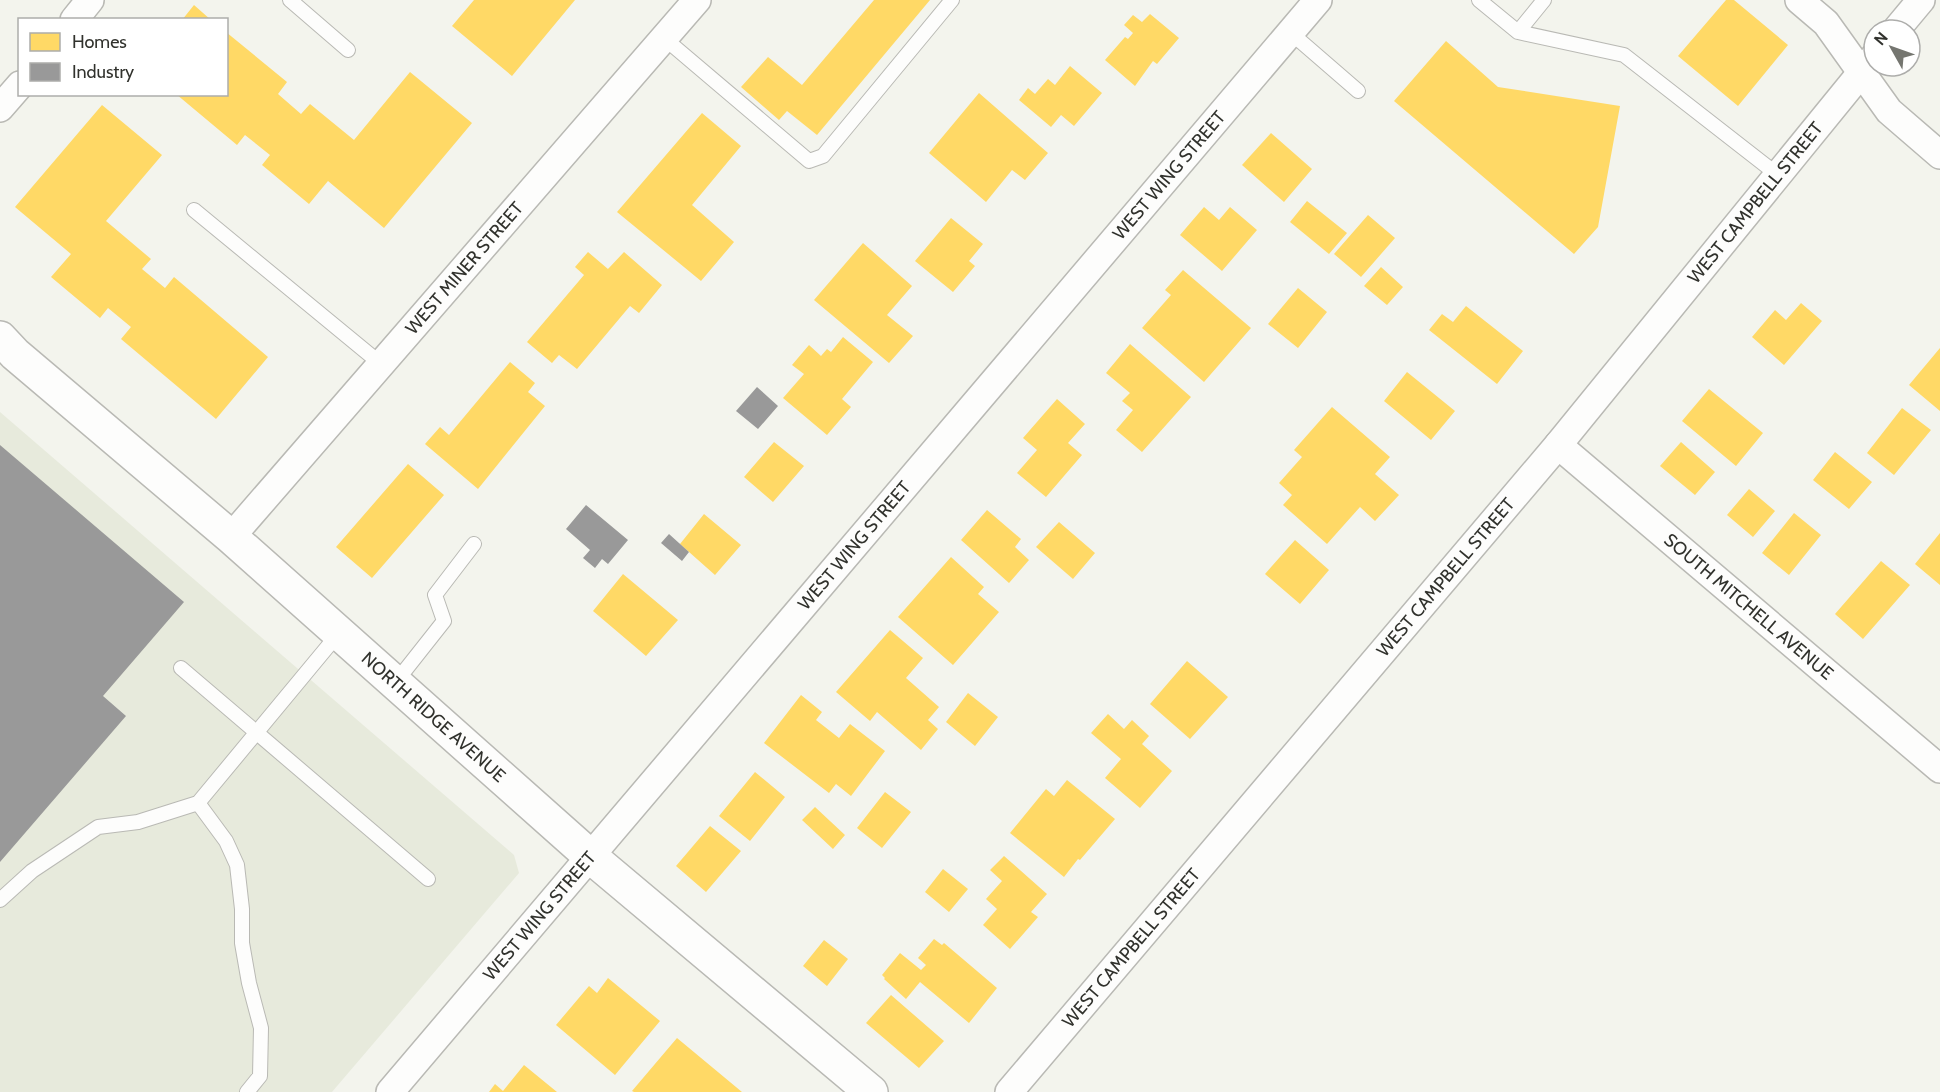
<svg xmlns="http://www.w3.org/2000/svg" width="1940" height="1092" font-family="Cabin,sans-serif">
	<rect width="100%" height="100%" fill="#f3f4ed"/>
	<path fill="#e7eadc" d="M0,412L514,855L519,873L332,1092H0Z"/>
	<path fill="#ffd966" d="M474,0H575L512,76L452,26Z
		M874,0H930L817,135L787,111L779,120L741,87L768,57L802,85Z
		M1726,0H1734L1788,45L1738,106L1678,56Z
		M194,5L211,20H182Z
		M1150,14L1179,38L1157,64L1153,61L1135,86L1105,60L1125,37L1128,39L1133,33L1124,25L1133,15L1142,22Z
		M226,32L287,82L278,94L301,114L310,104L354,140L410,72L472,123L384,228L328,181L309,204L262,165L270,155L245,135L237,145L176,94H226Z
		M1446,41L1498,87L1620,106L1598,227L1574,254L1394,101Z
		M1070,66L1102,93L1074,126L1061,115L1051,127L1019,100L1028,88L1035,94L1048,79L1055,85Z
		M979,93L1048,153L1025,180L1012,170L986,202L929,153Z
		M102,105L162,155L106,221L151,259L142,269L165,288L174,277L268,357L216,419L121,339L131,327L108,308L100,318L51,277L71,254L15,207Z
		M702,113L741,146L692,205L734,242L701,281L617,212Z
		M1271,133L1312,169L1284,202L1242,165Z
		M1307,201L1347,233L1329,254L1290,222Z
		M1204,207L1219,220L1230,207L1257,230L1222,271L1180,235Z
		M1368,215L1395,238L1361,277L1334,254Z
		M951,218L983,244L969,261L975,266L953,292L915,261Z
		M863,243L912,286L887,315L913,336L889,363L814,300Z
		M588,252L608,269L624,252L662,285L639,313L630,306L577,369L559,355L552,363L527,342L584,275L575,267Z
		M1381,267L1403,287L1387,305L1364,286Z
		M1183,270L1251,328L1204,382L1142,328L1171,295L1165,290Z
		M1298,288L1327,312L1298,348L1268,324Z
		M1801,303L1822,321L1784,365L1752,337L1775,310L1786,320Z
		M1466,306L1523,351L1497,384L1429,330L1442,314L1453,322Z
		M843,337L873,362L842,399L851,407L827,435L783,398L804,374L792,365L809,345L821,356L827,349L831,352Z
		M1130,344L1191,397L1142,452L1116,430L1133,410L1122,401L1130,393L1106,373Z
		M1940,348V411L1909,385Z
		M510,362L535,383L528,392L545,406L478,489L425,444L440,427L449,435Z
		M1407,372L1455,411L1431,440L1384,401Z
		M1709,389L1763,433L1736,466L1682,421Z
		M1057,399L1085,424L1068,443L1082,455L1046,497L1017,473L1037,450L1023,438Z
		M1332,407L1390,457L1375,474L1399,495L1375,521L1360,507L1327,544L1283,505L1292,495L1279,483L1302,457L1294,450Z
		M1902,408L1931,430L1894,475L1867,453Z
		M774,442L804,466L773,502L744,477Z
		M1681,442L1715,472L1695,495L1660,466Z
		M1835,452L1872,482L1849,509L1813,480Z
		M408,464L444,495L372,578L336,547Z
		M1749,489L1775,511L1753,537L1727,515Z
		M987,510L1021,539L1015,547L1029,560L1009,583L961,540Z
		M1794,513L1821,535L1789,575L1762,553Z
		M704,514L741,545L715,575L680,544Z
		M1059,522L1095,553L1073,579L1036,547Z
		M1940,533V585L1915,564Z
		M1295,540L1329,570L1300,604L1265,574Z
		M951,557L984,587L978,594L999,612L953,665L898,617Z
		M1881,561L1910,585L1863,639L1835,614Z
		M623,574L678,620L646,656L593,611Z
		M890,630L923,658L906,678L939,707L928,720L938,729L921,750L877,712L870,721L836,692Z
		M1187,661L1228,697L1190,739L1150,704Z
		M968,693L998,717L975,746L946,722Z
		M801,695L822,712L816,720L839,738L850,724L885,751L851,796L836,784L829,793L764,743Z
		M1108,714L1124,729L1132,720L1149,736L1142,744L1172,771L1140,808L1105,778L1121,759L1091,733Z
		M755,772L785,797L750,841L719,816Z
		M1067,780L1115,819L1080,860L1078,859L1064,877L1010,833L1046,789L1054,796Z
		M885,792L911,812L882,848L857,828Z
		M815,807L845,835L833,849L802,820Z
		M710,826L741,851L706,892L676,866Z
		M1004,856L1047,894L1031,912L1038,917L1010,949L983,925L997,909L986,899L1002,881L990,870Z
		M943,869L968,889L949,912L925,892Z
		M934,939L942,945L944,943L997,988L969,1023L920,982L906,999L884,979L885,978L882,975L900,953L921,970L926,965L918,958Z
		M824,940L848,959L827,986L803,966Z
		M608,978L660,1021L615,1075L556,1025L589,986L597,993Z
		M891,995L944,1041L919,1068L866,1023Z
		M677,1038L742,1092H634L632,1091Z
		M524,1065L557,1092H489L495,1084L503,1091Z"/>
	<path fill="#999" d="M757,387L778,406L758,429L736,411Z
		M0,445L184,602L103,696L126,716L0,862Z
		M586,505L628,540L608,564L602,559L595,568L583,558L590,550L566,529Z
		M669,534L689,552L682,561L661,543Z"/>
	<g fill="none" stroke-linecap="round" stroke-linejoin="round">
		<g stroke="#b9b9b4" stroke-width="16">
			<path id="service" d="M290,0L348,50
				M1479,0L1518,32L1624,55L1778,175
				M1518,32L1544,0
				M1291,33L1358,91
				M664,38L809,161L823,156L952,0
				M194,210L381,364
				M181,668L428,879
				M395,683L444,621L435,595L474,544
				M198,803L226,841L237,865L242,909V943L249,983L261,1028L260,1076L247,1092
				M0,900L32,871L98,827L138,822L198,803L339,633"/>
		</g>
		<g stroke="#b9b9b4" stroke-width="30">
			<g id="minor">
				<path d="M1799,0L1826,23L1889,111L1940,155"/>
				<path d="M74,20L90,0"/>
				<path d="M1896,30L1921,0"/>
				<path d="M0,108L20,85"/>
				<path id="s1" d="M1558,445L1940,769"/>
				<path id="s2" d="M231,537L697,0"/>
				<path id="s3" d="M390,1092L1318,0"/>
				<path id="s4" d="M1009,1092L1558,445L1874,57"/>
			</g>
		</g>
		<g stroke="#b9b9b4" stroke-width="36">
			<g id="tertiary">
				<path id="s5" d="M0,338L15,354L231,537L591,857L871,1092"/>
			</g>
		</g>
		<use href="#service" stroke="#fdfdfc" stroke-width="14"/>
		<use href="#minor" stroke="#fdfdfc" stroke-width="27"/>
		<use href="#tertiary" stroke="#fdfdfc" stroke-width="33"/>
	</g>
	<g text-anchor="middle" stroke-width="6" stroke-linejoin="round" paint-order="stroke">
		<g font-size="18" fill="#31322d" stroke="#fff">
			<text dy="6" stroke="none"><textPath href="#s3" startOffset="1203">WEST WING STREET</textPath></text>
			<text dy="6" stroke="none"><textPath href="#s4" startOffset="1161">WEST CAMPBELL STREET</textPath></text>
			<text dy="6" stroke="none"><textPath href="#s2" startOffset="356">WEST MINER STREET</textPath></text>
			<text dy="6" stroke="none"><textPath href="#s3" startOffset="717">WEST WING STREET</textPath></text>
			<text dy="6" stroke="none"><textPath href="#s4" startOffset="675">WEST CAMPBELL STREET</textPath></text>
			<text dy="6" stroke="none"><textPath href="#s1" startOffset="250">SOUTH MITCHELL AVENUE</textPath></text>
			<text dy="6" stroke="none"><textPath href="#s5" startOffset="576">NORTH RIDGE AVENUE</textPath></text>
			<text dy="6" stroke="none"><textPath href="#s3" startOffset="231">WEST WING STREET</textPath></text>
			<text dy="6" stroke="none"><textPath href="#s4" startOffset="189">WEST CAMPBELL STREET</textPath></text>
		</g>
	</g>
	<rect x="18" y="18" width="210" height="78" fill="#ffffff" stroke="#adadab" stroke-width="1.5"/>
	<rect x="30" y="33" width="30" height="18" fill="#ffd966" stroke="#adadab" stroke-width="1.5"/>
	<text x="72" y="48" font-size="18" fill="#31322d">Homes</text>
	<rect x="30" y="63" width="30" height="18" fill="#999999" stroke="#adadab" stroke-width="1.5"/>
	<text x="72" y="78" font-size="18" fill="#31322d">Industry</text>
	<g transform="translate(1892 48) rotate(310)"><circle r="28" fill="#ffffff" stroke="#adadab" stroke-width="1.5"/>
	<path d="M0-4.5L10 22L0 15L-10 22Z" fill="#757670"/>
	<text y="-9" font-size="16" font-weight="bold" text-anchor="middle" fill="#31322d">N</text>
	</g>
</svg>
